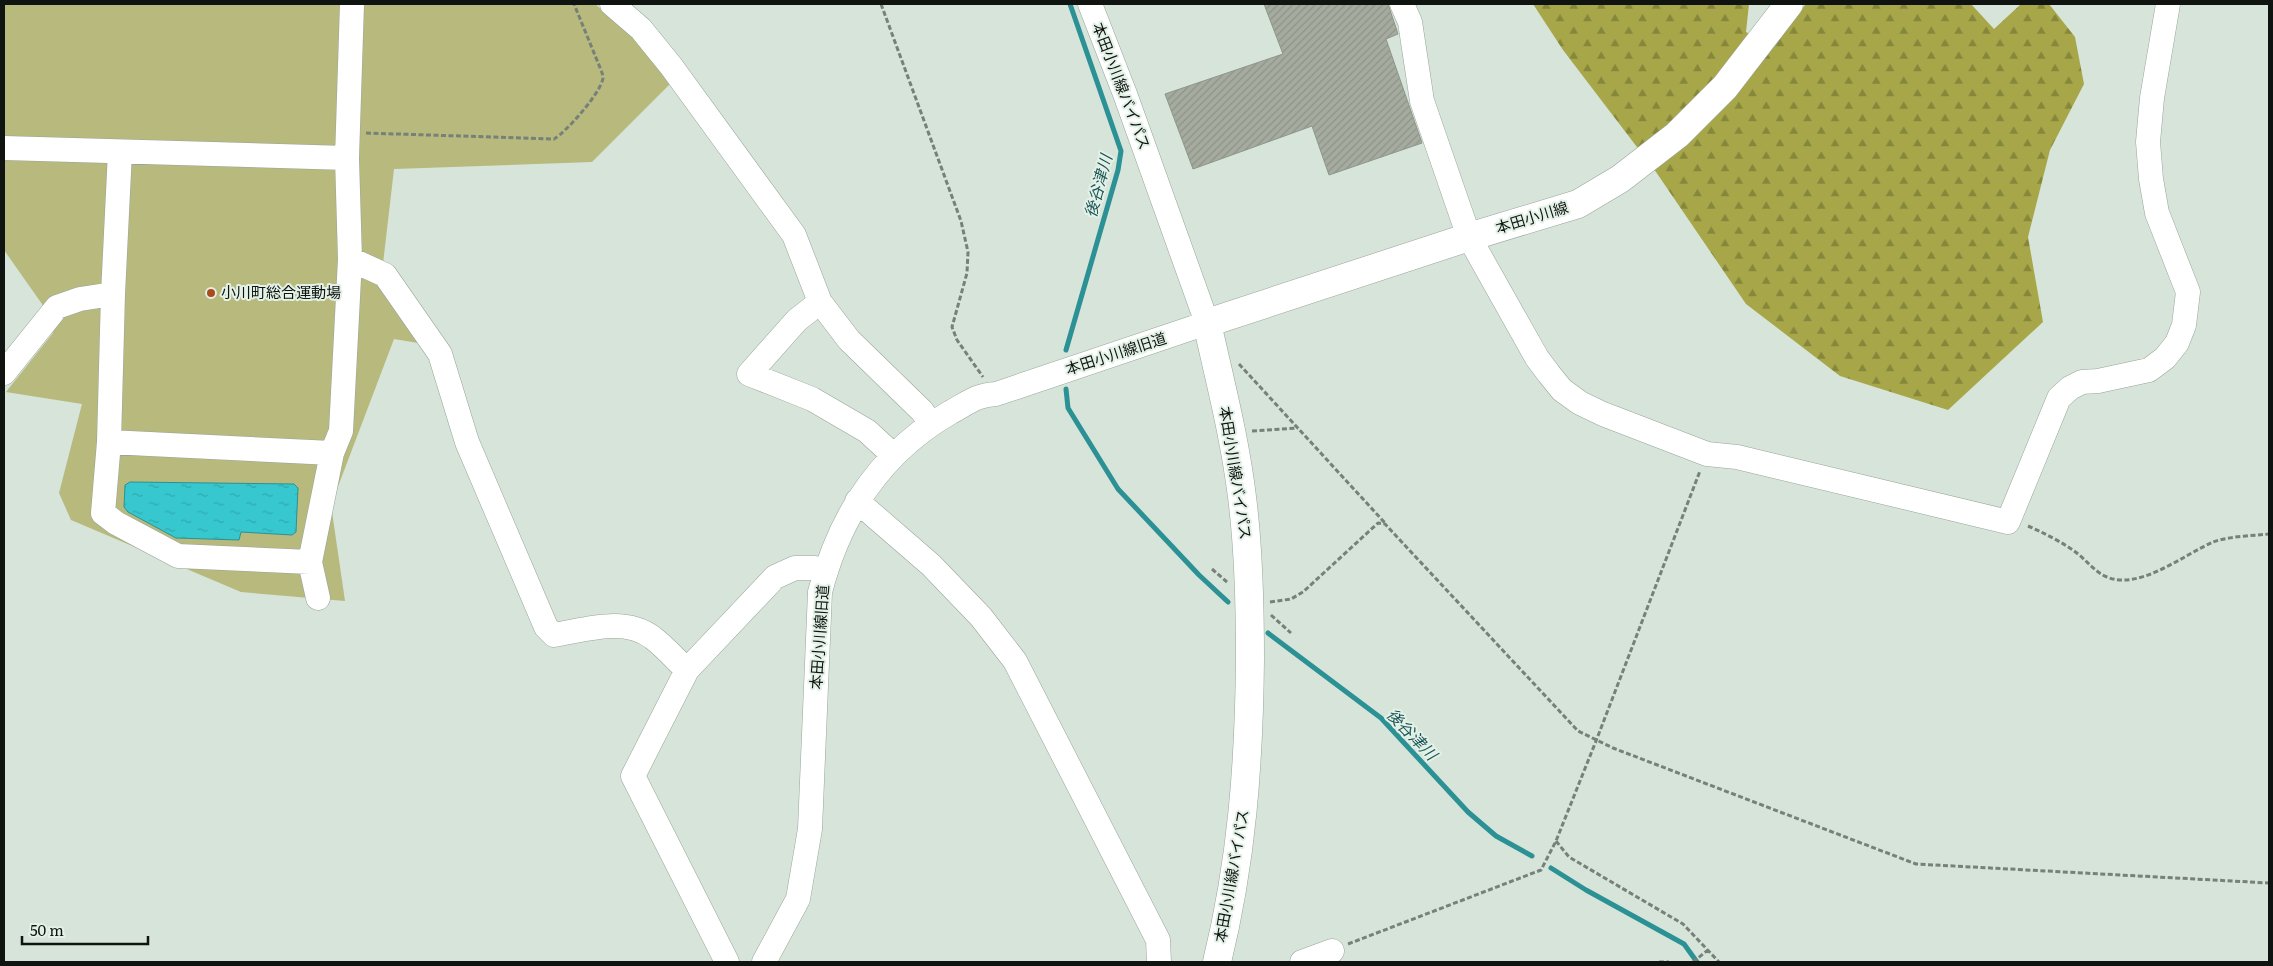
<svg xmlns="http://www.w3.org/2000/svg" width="2273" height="966" font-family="Literata,'Noto Sans JP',serif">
	<defs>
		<pattern id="forest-firs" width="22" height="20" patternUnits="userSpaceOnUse" patternTransform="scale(1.25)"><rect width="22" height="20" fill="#a7a749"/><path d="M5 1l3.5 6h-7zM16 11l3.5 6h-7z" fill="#86873b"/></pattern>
		<pattern id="water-ripples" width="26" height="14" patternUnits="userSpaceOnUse" patternTransform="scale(1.25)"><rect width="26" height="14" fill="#37c7ce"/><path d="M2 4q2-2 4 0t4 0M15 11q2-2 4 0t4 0" fill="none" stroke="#2faab0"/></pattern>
		<pattern id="building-hatch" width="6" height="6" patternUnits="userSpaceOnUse" patternTransform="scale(1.25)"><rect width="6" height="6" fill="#a5ac9f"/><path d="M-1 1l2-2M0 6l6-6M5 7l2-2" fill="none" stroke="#8d9388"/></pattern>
	</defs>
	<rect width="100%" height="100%" fill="#d6e4d9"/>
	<path fill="url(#forest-firs)" d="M1533,4H1749L1746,32L1772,45L1806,4H1971L1994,29L2021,4H2049L2075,37L2084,84L2050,150L2028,237L2043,322L1948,410L1840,376L1746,304L1656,172L1563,50Z"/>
	<path fill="#b7b97d" d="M4,4H595L632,34L670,84L592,162L394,169L381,281L424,344L394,339L331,505L345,601L241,592L71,520L59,493L82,404L6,392L53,333L42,304L4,250Z"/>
	<path fill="url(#water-ripples)" stroke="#2b9195" d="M130,482L294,484L298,488L296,532L292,535L241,532L239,540L176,538L128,512L124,507L125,485Z"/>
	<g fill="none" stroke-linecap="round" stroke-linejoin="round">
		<path stroke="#2b9195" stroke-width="5" d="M1066,350L1118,170L1121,151L1070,4
			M1066,389L1068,408L1118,489L1199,575L1228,602
			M1268,633L1381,718L1468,812L1496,836L1532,856
			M1551,868L1586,890L1684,944L1697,962"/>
	</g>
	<path fill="url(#building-hatch)" stroke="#8e9589" d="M1264,4H1388L1398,34L1386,39L1422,143L1329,175L1312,126L1193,169L1165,94L1283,54Z"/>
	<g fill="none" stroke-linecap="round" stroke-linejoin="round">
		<g stroke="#98a59b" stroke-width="25">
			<path id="minor" d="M612,4L641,29L671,66L794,235L820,302L849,340L922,411L931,424
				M1402,4L1410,22L1422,101L1469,237L1537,358L1549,374L1562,390L1580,403L1603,414L1707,454L1737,457L2008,522L2059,398L2070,388L2082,382L2098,381L2149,370L2165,358L2177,343L2184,325L2188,292L2157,213L2151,179L2148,142L2152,98L2168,4
				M4,148L347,158
				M120,152L113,294L109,442L332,453L341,431L350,259L347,158L352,4
				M350,259L385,275L440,354L467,442L546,627L554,635C585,630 625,616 653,638C665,647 676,660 687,670
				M820,302L797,320L749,374L812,399L867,431L893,455
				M4,373L57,307L80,299L113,294
				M109,442L103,513L116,523L178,556L310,562
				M857,501L931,565L981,617L1015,661L1158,940L1159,962
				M318,598L310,562L332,453
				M727,962L633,776L687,670L775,577L795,568H815L826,571
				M764,962L798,899L810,829L820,592C840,515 881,452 951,412C968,403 976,395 996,394L1207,323L1125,94L1090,4
				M1302,962L1332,951"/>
		</g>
		<g stroke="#98a59b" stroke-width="29">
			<path id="major" d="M1217,962C1242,860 1249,764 1250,659C1250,605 1249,551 1242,497C1235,439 1220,381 1207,323L1469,237L1578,204L1620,179L1677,135L1725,87L1789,4"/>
		</g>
		<path stroke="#778179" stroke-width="3" stroke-dasharray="5 2.5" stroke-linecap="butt" d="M881,4L961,221L968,252L967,273L952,327L957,340L983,377
			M366,133L554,139C566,132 601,93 603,78C603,75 602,73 601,70L574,4
			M1239,364L1385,523
			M1252,431L1298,428
			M2028,526C2042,532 2066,544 2078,554C2088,562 2095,572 2107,577C2139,591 2185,554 2213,542C2230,536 2251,536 2269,534
			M1212,569L1227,582
			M1270,602L1291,599L1303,592L1378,523L1385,524L1578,731L1613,748L1916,864L2269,883
			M1271,615L1291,633
			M1556,841L1569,857L1683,924L1719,962
			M1348,944L1541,870L1556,841L1596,741L1700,471
			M1659,962H1669
			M1693,962L1708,950"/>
		<use href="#minor" stroke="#fff" stroke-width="24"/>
		<use href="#major" stroke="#fff" stroke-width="28"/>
	</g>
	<circle fill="#ae481d" stroke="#e3f1e7" stroke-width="2" cx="211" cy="293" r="5"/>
	<g text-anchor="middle" stroke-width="4" stroke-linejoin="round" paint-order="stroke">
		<g font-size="15" fill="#0f1411" stroke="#e3f1e7">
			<text transform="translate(1121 86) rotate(69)" y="5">本田小川線バイパス</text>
			<text transform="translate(1532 218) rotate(-17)" y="5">本田小川線</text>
			<text transform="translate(1116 354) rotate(-18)" y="5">本田小川線旧道</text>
			<text transform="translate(1235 473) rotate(81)" y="5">本田小川線バイパス</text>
			<text transform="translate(820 637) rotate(-86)" y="5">本田小川線旧道</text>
			<text transform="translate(1232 876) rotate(-80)" y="5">本田小川線バイパス</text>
		</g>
		<g font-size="15" fill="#0f1411" stroke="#e3f1e7" text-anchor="start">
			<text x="221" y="298">小川町総合運動場</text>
		</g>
		<g font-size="16" font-style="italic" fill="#1d5659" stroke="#e3f1e7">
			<text transform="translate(1098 186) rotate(-75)" y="6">後谷津川</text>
			<text transform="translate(1412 734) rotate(46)" y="6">後谷津川</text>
		</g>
	</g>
	<rect width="2273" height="966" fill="none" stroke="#0f1411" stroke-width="10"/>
	<path d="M22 936v8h126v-8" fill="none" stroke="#0f1411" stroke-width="2.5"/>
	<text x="30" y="936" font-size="15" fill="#0f1411" stroke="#e3f1e7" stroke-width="4" paint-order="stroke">50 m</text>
</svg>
